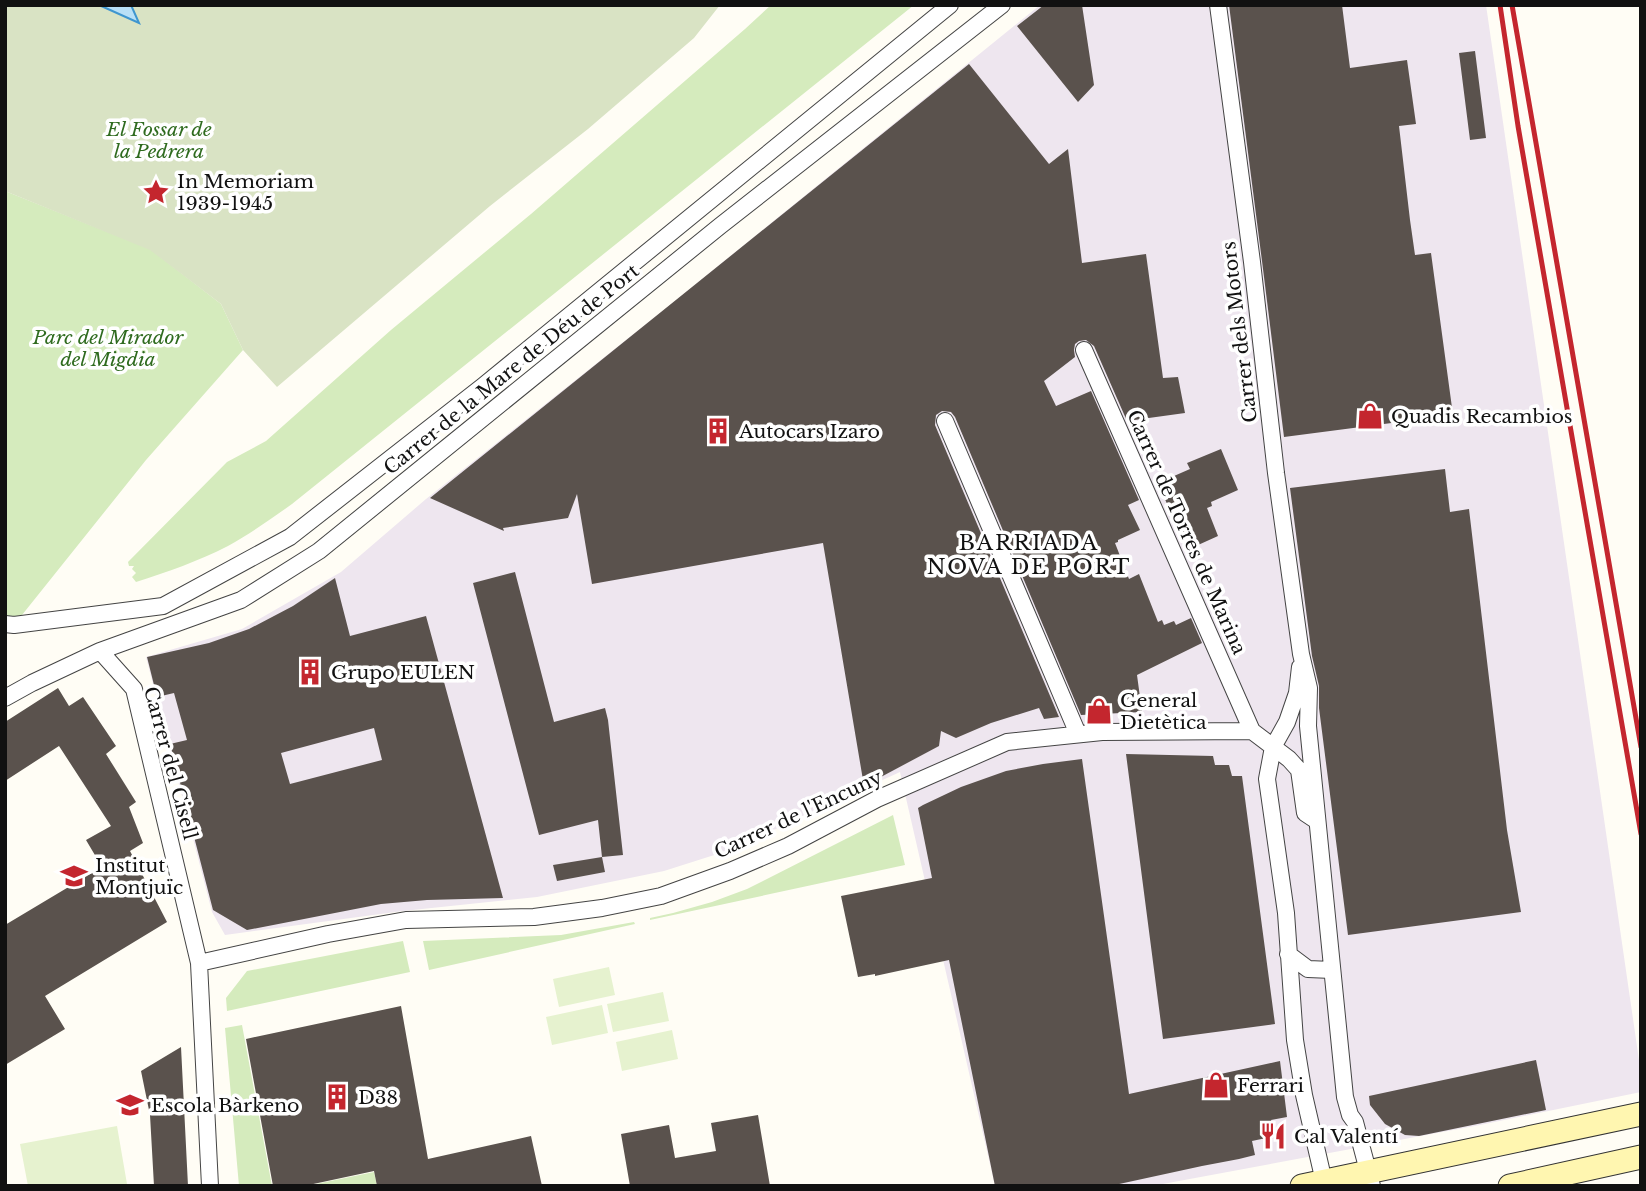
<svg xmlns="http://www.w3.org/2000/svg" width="1646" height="1191" font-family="'Libre Baskerville',serif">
	<rect width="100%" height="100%" fill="#fffdf5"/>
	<path fill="#eee6ef" d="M1040,5H1486L1641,1074V1092L1480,1125L1152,1186H995L900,772L730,850L664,871L537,897L403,911L225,935L212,912L146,657L242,629L341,572L426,499L671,304Z"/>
	<path fill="#d5ebbd" d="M771,5H914L292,504C271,519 250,534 228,546C199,561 167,572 136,582L132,577L136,573L132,569L134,566H129L128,562L227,462L266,441L391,330L531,214L745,29Z
		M5,191L150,249L221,304L243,350L146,460L14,625L5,624Z
		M893,815L905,865L650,920V918L673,913L712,902L747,889Z
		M634,922L635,924L429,970L423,941L561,935Z
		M403,941L410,972L227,1011L226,998L247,971Z
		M242,1025L272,1186H239L225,1028Z
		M374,1172L377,1186H306Z"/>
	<path fill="#d9e3c4" d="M5,5H720L694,38L588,129L490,206L277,387L243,350L221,304L150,250L5,191Z"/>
	<path fill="#e6f2cf" d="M609,967L615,995L559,1007L553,979Z
		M663,992L669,1021L613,1032L607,1004Z
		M602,1005L608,1033L552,1045L546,1017Z
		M672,1030L678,1059L622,1071L616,1042Z
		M117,1126L127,1184L120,1186H28L20,1144Z"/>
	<path fill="#b9e0f7" stroke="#3f96cf" stroke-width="2" d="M99,5H131L139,23Z"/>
	<path fill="#5a524d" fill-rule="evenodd" d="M1044,5H1082L1094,85L1078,102L1017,26Z
		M1229,5H1342L1350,68L1407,60L1416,124L1399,126L1410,220L1415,255L1431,253L1453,415L1284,437L1262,261Z
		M1475,51L1486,138L1470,140L1459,53Z
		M969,64L1049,164L1068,149L1082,263L1146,254L1163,378L1178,377L1185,413L1127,421L1094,346L1086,340L1079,341L1075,344L1074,350L1075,357L1044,381L1056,406L1091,391L1139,500L1128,505L1140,530L1118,540V542L1115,543L1129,579L1139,574L1158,622L1162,620L1164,625L1174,621L1176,625L1191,618L1202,643L1137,675L1142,712L1081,715L955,417L951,412L942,411L936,415L935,425L1059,717L1044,719L1039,708L991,723L956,738L941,731L939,746L864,786L823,543L592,584L577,494L568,518L503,528L504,531L430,498Z
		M1221,449L1238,490L1211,502L1212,506L1207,508L1218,536L1187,550L1158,483L1190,469L1187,463Z
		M1445,469L1450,512L1469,509L1507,830L1521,912L1348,935L1319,708V686L1312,656L1290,488Z
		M515,572L554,722L605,708L608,720L623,855L602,857L605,872L557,881L553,865L602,857L598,820L539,835L473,583Z
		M335,578L350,636L426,616L503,898L427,900L381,904L247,930L213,910L170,744L187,740L174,693L157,697L147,657L209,643L249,629L293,606ZM374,728L382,760L290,784L281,753Z
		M58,688L69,706L83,697L116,746L106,754L136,802L129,807L143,843L130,851L167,922L45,996L65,1029L5,1065V925L102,867L86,840L111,826L59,746L5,781V722Z
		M1126,754L1213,756L1215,765H1229L1232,776H1242L1275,1024L1163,1039Z
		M1082,759L1129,1094L1280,1061L1287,1117L1271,1120L1275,1136L1252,1141L1255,1155L1239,1159L1202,1166L1110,1186H995L949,960L875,976V974L858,977L841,896L932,878L918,808L923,805L961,787L1006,771L1043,764Z
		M401,1006L428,1159L531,1136L542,1186H377L374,1171L304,1186H273L246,1039Z
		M181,1047L188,1186H154L150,1115L141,1071Z
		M1536,1060L1546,1110L1419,1136L1405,1135L1385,1124L1370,1105L1369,1096Z
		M758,1115L770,1186H630L621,1134L669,1125L675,1158L716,1151L711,1123Z"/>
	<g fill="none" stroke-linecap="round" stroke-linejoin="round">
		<g stroke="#444" stroke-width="18">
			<path id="minor" d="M1218,5L1252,262L1276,473L1301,654L1309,688L1308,726L1345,1097L1350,1115L1355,1122L1372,1186
				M1084,350L1252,731
				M945,421L1078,734
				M5,624L14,625L163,606L290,537L483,386L950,5
				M100,651L134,689L199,963L210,1186
				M1300,667L1297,693L1287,722L1273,747L1267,779L1286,913L1295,1040L1304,1095L1325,1186
				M5,698L32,683L100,651L241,600L319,551L720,226L1002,5
				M1288,954L1308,969L1332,970
				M199,963L328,934L406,920L534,917L602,908L661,896L730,871L788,846L877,799L1007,742L1102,732L1252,731L1289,759L1299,770L1305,813L1317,821"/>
		</g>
		<g stroke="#333" stroke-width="25">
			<path id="secondary" d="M1302,1186L1641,1114
				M1510,1186L1641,1157"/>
		</g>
		<use href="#minor" stroke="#fff" stroke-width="16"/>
		<use href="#secondary" stroke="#fff6b0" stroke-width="23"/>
		<path stroke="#c4262e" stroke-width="5" d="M1500,5L1518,126L1641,834
			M1512,5L1641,747"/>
	</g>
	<defs>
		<g id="sight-bare" transform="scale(2.1)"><path d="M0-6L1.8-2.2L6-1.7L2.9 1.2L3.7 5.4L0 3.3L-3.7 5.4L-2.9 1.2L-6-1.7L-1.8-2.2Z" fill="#c4262e" stroke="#fff" stroke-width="2.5" paint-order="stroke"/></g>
		<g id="shop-bare" transform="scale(2.1)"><path d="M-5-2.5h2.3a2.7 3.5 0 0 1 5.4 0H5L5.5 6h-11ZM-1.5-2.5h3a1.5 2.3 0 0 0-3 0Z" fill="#c4262e" stroke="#fff" stroke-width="2.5" paint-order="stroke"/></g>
		<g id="building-bare" transform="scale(2.1)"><path d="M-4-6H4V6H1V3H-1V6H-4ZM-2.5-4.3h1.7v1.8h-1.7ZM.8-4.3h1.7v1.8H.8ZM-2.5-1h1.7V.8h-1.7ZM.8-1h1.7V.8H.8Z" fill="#c4262e" stroke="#fff" stroke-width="2.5" paint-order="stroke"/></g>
		<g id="school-bare" transform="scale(2.1)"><path d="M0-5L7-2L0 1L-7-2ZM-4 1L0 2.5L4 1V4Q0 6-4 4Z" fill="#c4262e" stroke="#fff" stroke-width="2.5" paint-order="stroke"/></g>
		<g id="restaurant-bare" transform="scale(2.1)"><path d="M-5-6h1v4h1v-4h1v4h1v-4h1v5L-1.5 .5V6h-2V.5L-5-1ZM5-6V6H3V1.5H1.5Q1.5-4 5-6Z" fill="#c4262e" stroke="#fff" stroke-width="2.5" paint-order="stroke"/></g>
	</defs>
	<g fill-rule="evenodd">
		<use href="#sight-bare" x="156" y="192"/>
		<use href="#shop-bare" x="1370" y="416"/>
		<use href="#building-bare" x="718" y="431"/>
		<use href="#building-bare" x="310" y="672"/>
		<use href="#shop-bare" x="1099" y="711"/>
		<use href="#school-bare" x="74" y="876"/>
		<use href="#shop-bare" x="1216" y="1085"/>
		<use href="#building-bare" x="337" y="1097"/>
		<use href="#school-bare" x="130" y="1105"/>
		<use href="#restaurant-bare" x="1273" y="1136"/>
	</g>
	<g text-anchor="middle" stroke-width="7" stroke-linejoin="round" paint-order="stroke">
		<g font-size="19" font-style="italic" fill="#2f6b1f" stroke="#fff">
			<text x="159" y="136">El Fossar de<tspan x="159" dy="22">la Pedrera</tspan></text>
			<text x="108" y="344">Parc del Mirador<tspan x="108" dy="22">del Migdia</tspan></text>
		</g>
		<g font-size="19" fill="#111" stroke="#fff" text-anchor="start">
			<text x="177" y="188">In Memoriam<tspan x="177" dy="22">1939-1945</tspan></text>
			<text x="1391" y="423">Quadis Recambios</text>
			<text x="739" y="438">Autocars Izaro</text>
			<text x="331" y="679">Grupo EULEN</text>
			<text x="1120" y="707">General<tspan x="1120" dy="22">Dietètica</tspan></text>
			<text x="95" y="872">Institut<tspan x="95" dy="22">Montjuïc</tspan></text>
			<text x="1237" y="1092">Ferrari</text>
			<text x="358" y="1104">D38</text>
			<text x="151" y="1112">Escola Bàrkeno</text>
			<text x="1294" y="1143">Cal Valentí</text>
		</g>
		<g font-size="19" fill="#111" stroke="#fff">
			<text transform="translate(1239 332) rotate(-97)" y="7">Carrer dels Motors</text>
			<text transform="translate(511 369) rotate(-39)" y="7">Carrer de la Mare de Déu de Port</text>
			<text transform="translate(1187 532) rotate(66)" y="7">Carrer de Torres de Marina</text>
			<text transform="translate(171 763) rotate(75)" y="7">Carrer del Cisell</text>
			<text transform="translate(798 814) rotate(-25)" y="7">Carrer de l'Encuny</text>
		</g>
		<g font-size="21" letter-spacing="2" fill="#111" stroke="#fff">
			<text x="1029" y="550">BARRIADA<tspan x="1029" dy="24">NOVA DE PORT</tspan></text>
		</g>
	</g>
	<rect width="1646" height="1191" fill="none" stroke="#111111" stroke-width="14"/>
</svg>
